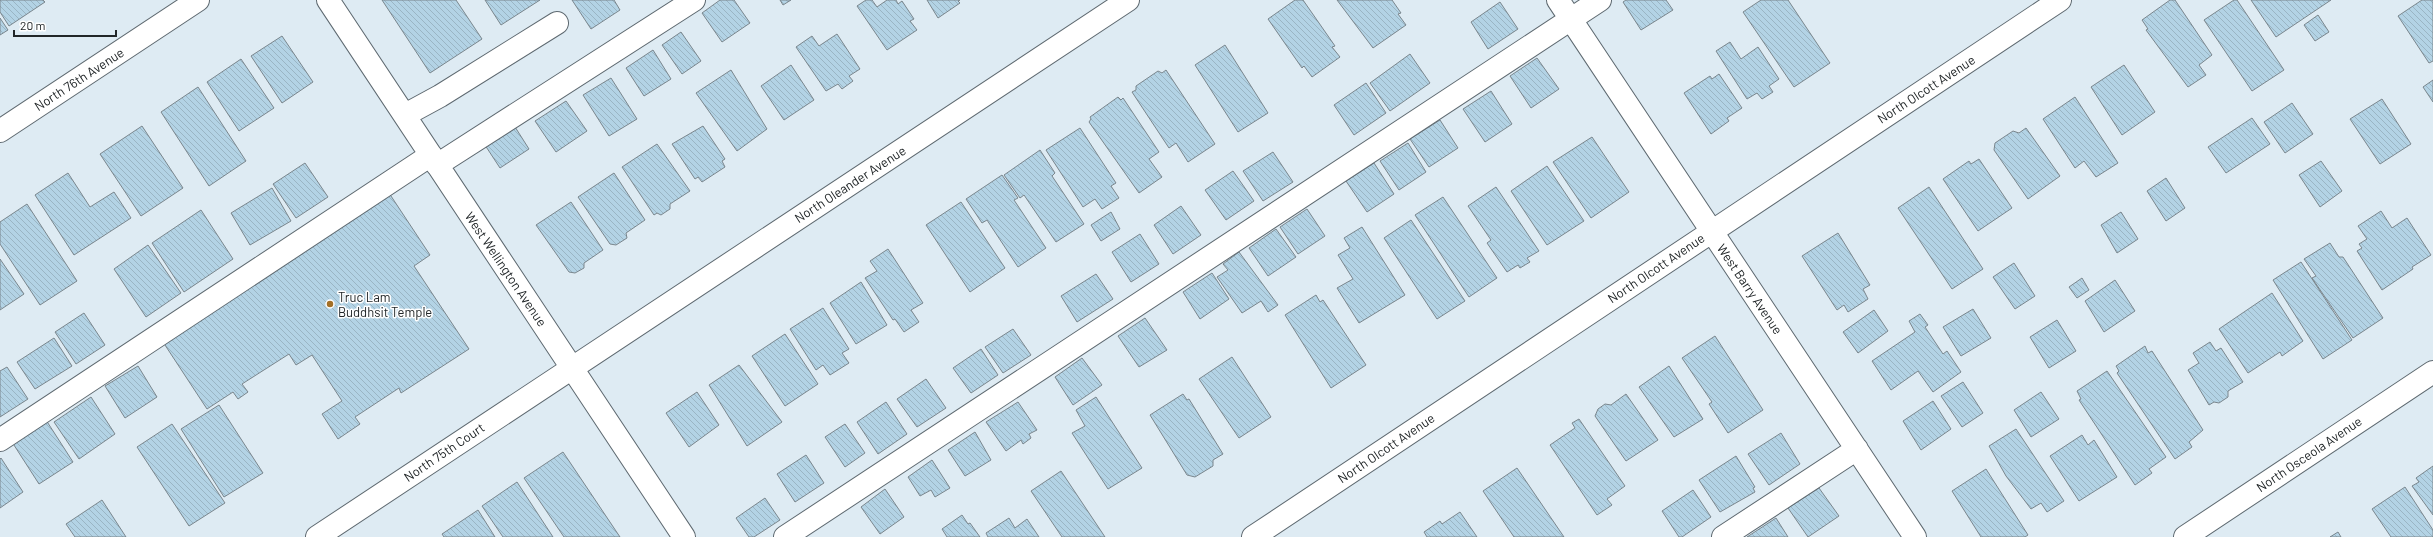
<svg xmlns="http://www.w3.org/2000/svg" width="2433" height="537" font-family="Barlow,sans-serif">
	<defs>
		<pattern id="building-back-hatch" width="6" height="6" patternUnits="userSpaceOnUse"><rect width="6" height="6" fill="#b3d3e5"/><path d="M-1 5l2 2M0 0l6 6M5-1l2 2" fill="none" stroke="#9ab5c4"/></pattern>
	</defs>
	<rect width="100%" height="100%" fill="#deebf3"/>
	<path fill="url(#building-back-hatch)" stroke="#7a868d" d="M0,0H43L45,2L9,26L0,12Z
		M382,0H456L482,39L430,73Z
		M485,0H540L501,25Z
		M572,0H614L620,10L591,29Z
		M720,0H734L750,23L722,42L702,13Z
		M780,0H791L783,5Z
		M866,0H872L877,7L887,0H896L898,4L902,1L914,19L910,21L917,30L887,50L857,6Z
		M927,0H960L958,1L960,3L938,18Z
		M1295,0H1303L1335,46L1332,47L1340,57L1312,77L1304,66L1302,68L1268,19Z
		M1337,0H1392L1401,13L1398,14L1406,25L1373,48Z
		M1626,0H1666L1673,10L1641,30L1623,2Z
		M1761,0H1788L1830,63L1794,87L1743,12Z
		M2170,0H2175L2212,55L2199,65L2206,75L2188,87L2146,30L2148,29L2142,20Z
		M2234,0H2237L2284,70L2252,91L2204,20Z
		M2251,0H2331L2276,37Z
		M2422,0H2433V61L2429,63L2398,16Z
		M1500,2L1518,29L1488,49L1471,22Z
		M2318,15L2329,32L2315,41L2304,25Z
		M0,18L8,30L0,35Z
		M681,32L701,61L682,74L662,45Z
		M837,34L860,69L849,76L853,81L842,89L838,84L826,91L796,47L812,36L819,46Z
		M282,36L313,82L282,103L251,56Z
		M1730,42L1741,59L1758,47L1779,79L1769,86L1773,92L1762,99L1757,93L1747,99L1716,51Z
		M1225,45L1268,113L1238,132L1195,65Z
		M653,50L671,79L644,96L626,68Z
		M1410,54L1430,83L1390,111L1370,83Z
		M1537,58L1559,89L1531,108L1510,76Z
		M241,59L274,108L239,131L207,82Z
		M791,65L814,100L784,120L761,86Z
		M2124,65L2155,112L2122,135L2091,87Z
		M731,70L767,129L737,151L696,93Z
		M1166,70L1215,144L1188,162L1176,143L1169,148L1132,92L1136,90V86L1158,71L1162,73Z
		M1719,74L1742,108L1727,118L1729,121L1711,134L1684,93L1710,76L1712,79Z
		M611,78L637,119L609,136L583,95Z
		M2433,80V102L2423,87Z
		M1366,83L1386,113L1354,135L1334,105Z
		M198,87L246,161L209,186L161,112Z
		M1491,91L1512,124L1485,142L1463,109Z
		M1118,97L1121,100L1123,98L1159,152L1149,159L1162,177L1139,193L1089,122L1091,119L1090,117Z
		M2075,97L2118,163L2096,177L2084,161L2075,168L2043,119Z
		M2382,99L2411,144L2380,164L2350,119Z
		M566,101L587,131L556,152L535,121Z
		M2292,103L2313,134L2285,153L2264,122Z
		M2252,118L2270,144L2226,173L2208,147Z
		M510,119L529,149L500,168L481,139Z
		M1440,120L1458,148L1429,167L1410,139Z
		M142,126L183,188L141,216L100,154Z
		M703,126L725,159L722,161L725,167L702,182L698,177L695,179L672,144Z
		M1080,128L1116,183L1111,186L1119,198L1102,209L1095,199L1083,207L1046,150Z
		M2026,128L2060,176L2028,199L1994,150L1995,143L2013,131L2019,133Z
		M1592,137L1629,192L1591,218L1553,162Z
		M1408,143L1426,172L1399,190L1380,161Z
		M657,144L690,191L670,204V209L661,215L657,213L654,215L622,167Z
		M1040,150L1055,173L1052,176L1084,224L1056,242L1024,195L1020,198L1004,175Z
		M1273,152L1293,182L1263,201L1243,171Z
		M1979,159L2012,208L1978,231L1943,179L1969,161L1971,164Z
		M2321,161L2342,191L2320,207L2299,175Z
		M305,163L328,197L296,218L273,184Z
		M1374,163L1394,194L1367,212L1346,181Z
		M1547,166L1584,221L1547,245L1511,191Z
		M1233,171L1254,201L1226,220L1205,190Z
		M68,173L90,207L114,192L131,218L74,255L35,195Z
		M614,173L645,220L626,233L627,238L616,245L610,244L578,197Z
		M1002,175L1018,198L1014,200L1046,248L1018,267L987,220L982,223L966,199Z
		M2166,178L2185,208L2166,221L2147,191Z
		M1496,187L1539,251L1527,258L1530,262L1520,268L1518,265L1507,272L1487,243L1491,240L1468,206Z
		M1929,187L1983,269L1952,289L1898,208Z
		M272,188L291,221L250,245L231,213Z
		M389,193L430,255L414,266L469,349L401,393L399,388L355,417L360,424L338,439L322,414L342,401L312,355L296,365L289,354L242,384L248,392L238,399L233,392L207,409L163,342Z
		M1443,197L1497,278L1469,297L1415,215Z
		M571,202L603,250L584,263V268L575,273L569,272L536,225Z
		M961,202L1005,268L970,292L926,225Z
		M27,204L77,281L40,305L0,244V222Z
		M1181,206L1201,235L1173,254L1154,225Z
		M1307,209L1325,236L1298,254L1280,227Z
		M201,210L233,259L184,292L152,243Z
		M2381,211L2392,228L2407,218L2431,255L2412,267L2413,269L2382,290L2357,251L2362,248L2359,244L2367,239L2358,226Z
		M1111,212L1120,229L1101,241L1091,225Z
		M2121,212L2138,239L2117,253L2101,225Z
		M1411,220L1465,301L1437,319L1384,238Z
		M1362,227L1405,295L1359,323L1337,288L1353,279L1338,255L1350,248L1344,238Z
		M1276,229L1296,257L1268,276L1249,248Z
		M1838,233L1870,285L1863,289L1868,299L1848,312L1844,305L1837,310L1802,256Z
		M1140,234L1159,264L1131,282L1112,252Z
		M2330,243L2339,257H2343L2383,318L2353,338L2312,278L2316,276L2304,259Z
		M148,245L181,293L146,317L114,269Z
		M888,249L923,303L911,310L919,322L904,332L895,319L893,320L865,278L877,271L870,261Z
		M1239,252L1278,305L1268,312L1261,301L1242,313L1217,277L1228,270L1223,264Z
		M0,259L24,294L0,310Z
		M2301,262L2352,340L2323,359L2273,280Z
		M2014,263L2035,296L2015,309L1993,277Z
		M1212,273L1229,299L1200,319L1183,292Z
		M1096,274L1113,299L1077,322L1061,296Z
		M2082,278L2089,290L2077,298L2069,287Z
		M2115,280L2135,311L2104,332L2085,301Z
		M861,282L887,325L856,344L830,303Z
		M2272,293L2303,341L2282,356L2280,352L2248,373L2219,329Z
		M1316,295L1320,302L1323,300L1366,365L1331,388L1285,315Z
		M823,308L849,349L842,353L849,363L830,375L823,365L816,370L790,329Z
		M1973,309L1991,338L1961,356L1943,327Z
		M1874,310L1888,331L1858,353L1843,332Z
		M84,313L105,345L76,364L55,332Z
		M1920,314L1928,325L1925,327L1943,354L1947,351L1961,372L1933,392L1918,371L1891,390L1872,361L1915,332L1909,321Z
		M1145,318L1167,350L1139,367L1118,336Z
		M2057,320L2076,351L2049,368L2030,337Z
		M1013,329L1031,355L1003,373L985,347Z
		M785,334L818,384L785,406L752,356Z
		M1715,336L1763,410L1728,433L1709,404L1712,402L1682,358Z
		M54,338L72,366L35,389L17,362Z
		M2210,342L2216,351L2221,348L2243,382L2228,391V397L2219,403L2214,402L2209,405L2188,370L2199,363L2193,353Z
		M2145,346L2148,353L2152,351L2203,430L2189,442L2192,447L2175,459L2117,373L2119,371L2116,366Z
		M981,349L998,375L971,393L953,368Z
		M1232,357L1271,417L1239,438L1199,379Z
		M1082,358L1102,385L1073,405L1055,377Z
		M739,365L782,422L747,446L709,385Z
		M138,366L157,397L125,418L105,386Z
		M1669,366L1703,419L1674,437L1639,387Z
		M7,367L28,399L0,417V371Z
		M2107,371L2166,457L2149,469L2152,473L2135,485L2079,400L2081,399L2077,391Z
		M926,379L946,408L917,427L897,399Z
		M1963,382L1983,413L1962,427L1941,396Z
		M697,392L719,425L689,447L666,413Z
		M2041,392L2059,419L2031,437L2014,410Z
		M1183,394L1187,400L1189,399L1223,454L1213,460V466L1195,477L1187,475L1150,415Z
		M1626,394L1658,440L1626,461L1595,416L1598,409L1605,404L1611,405Z
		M91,397L115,434L79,459L54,422Z
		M1096,397L1142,468L1108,489L1072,433L1085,426L1076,410Z
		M1933,401L1951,429L1921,450L1903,421Z
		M886,402L907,434L878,454L857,422Z
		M1018,402L1037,430L1029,434L1031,438L1023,444L1021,440L1006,451L986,422Z
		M219,405L263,473L224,497L181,429Z
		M1579,419L1625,486L1607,499L1612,505L1597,515L1550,445L1575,428L1572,423Z
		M46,420L73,462L39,484L12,442Z
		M172,424L225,503L189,526L137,447Z
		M845,424L865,453L845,467L825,437Z
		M2016,429L2064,501L2047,512L2041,503L2031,509L2006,476L1989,446Z
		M975,432L991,460L965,476L948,450Z
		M1781,433L1800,464L1769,485L1748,454Z
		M2082,435L2088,445L2094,440L2117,477L2079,501L2050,456Z
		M563,452L620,537H564L524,478Z
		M806,455L824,483L795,502L777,474Z
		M1736,456L1755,487L1753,488L1755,492L1720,512L1699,480Z
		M1,458L23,492L0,508V459Z
		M932,460L950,488L935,497L931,490L920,496L908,477Z
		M2433,466V515L2412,486L2419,482L2416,478Z
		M1517,468L1564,537H1514L1483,491Z
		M1986,469L2028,535L2025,537H1981L1952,491Z
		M1061,471L1105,537H1062L1031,491Z
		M517,482L553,537H503L482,506Z
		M2405,487L2433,530V537H2391L2372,509Z
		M1819,488L1839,516L1808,537L1788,508Z
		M885,489L904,517L880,534L861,507Z
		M1693,490L1711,517L1682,537H1679L1662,511Z
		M765,498L780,520L754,537H749L736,518Z
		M102,500L126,537H75L66,524Z
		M478,510L495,537H444L442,534Z
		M1460,512L1477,537H1427L1424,532L1440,521L1442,524Z
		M962,515L968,524L970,523L980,537H947L942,529Z
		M1009,518L1015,528L1027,519L1039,537H988L986,533Z
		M1776,518L1788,537H1747Z
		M2338,532L2341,537H2330Z"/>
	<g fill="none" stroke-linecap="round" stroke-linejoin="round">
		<g stroke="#5e6970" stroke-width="24">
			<path id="minor" d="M328,0L684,537
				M1558,0L1915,537
				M405,115L440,96L557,23
				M0,131L198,0
				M437,165L694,0
				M0,440L431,155
				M317,537L1128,0
				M785,537L1600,0
				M1253,537L2060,0
				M1723,537L1857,449
				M2185,537L2433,372"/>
		</g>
		<use href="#minor" stroke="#fff" stroke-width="22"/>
	</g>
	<circle fill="#a37027" stroke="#fff" stroke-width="1.5" cx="330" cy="304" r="4"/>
	<g text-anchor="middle" stroke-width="3" stroke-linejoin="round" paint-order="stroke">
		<g font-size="13" fill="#212628" stroke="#fff">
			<text transform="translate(79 79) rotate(-33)" y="5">North 76th Avenue</text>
			<text transform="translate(1926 89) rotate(-33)" y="5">North Olcott Avenue</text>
			<text transform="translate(850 184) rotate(-33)" y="5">North Oleander Avenue</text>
			<text transform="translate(1656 268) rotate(-34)" y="5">North Olcott Avenue</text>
			<text transform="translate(506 269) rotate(56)" y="5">West Wellington Avenue</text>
			<text transform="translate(1750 289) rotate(56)" y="5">West Barry Avenue</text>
			<text transform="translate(1386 448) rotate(-34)" y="5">North Olcott Avenue</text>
			<text transform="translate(444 452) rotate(-34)" y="5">North 75th Court</text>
			<text transform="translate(2309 454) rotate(-34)" y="5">North Osceola Avenue</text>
		</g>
		<g font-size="13" fill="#212628" stroke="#fff" text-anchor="start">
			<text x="338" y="302">Truc Lam<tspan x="338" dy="15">Buddhsit Temple</tspan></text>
		</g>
	</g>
	<path d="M14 30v6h102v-6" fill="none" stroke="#212628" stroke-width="2"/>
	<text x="20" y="30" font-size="12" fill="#212628" stroke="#ffffff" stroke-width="3" paint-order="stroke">20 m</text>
</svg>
